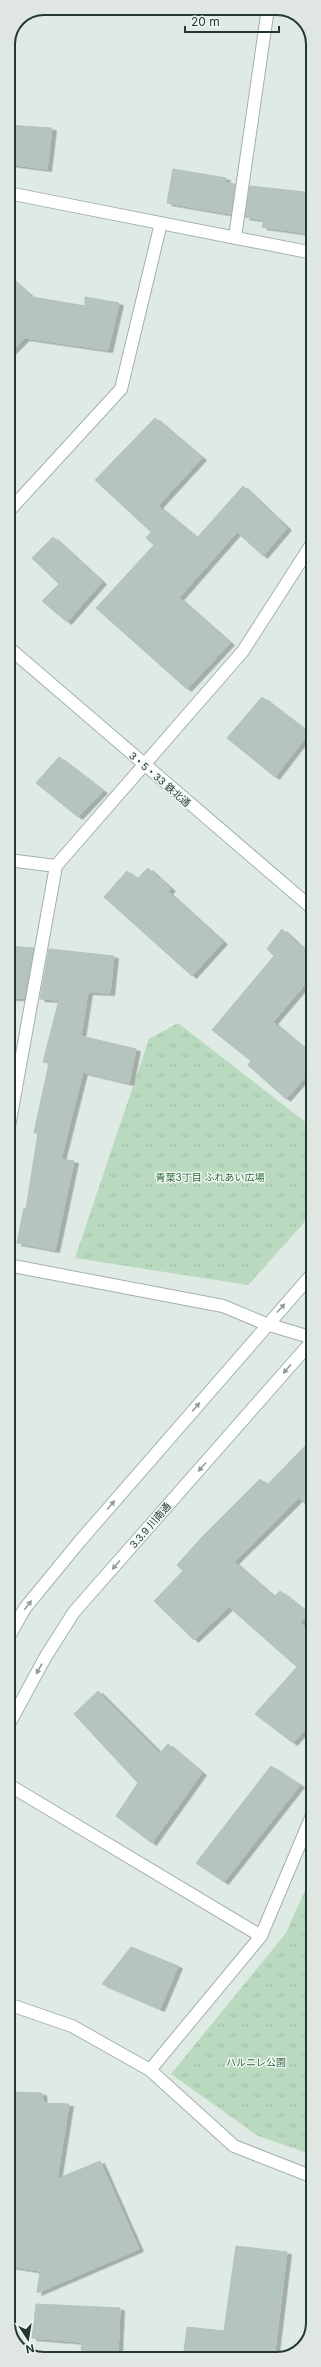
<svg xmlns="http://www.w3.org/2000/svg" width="321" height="2367" font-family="Inter,'Noto Sans JP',sans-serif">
	<defs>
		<pattern id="grass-tufts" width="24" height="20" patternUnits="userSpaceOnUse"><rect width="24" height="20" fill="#b9dabf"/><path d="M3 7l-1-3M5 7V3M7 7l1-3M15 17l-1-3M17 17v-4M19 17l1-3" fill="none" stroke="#9fbca4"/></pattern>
		<filter id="shadow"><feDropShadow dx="4.5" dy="2.5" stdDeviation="0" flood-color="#0004"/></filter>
	</defs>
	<rect width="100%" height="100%" fill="#e0eae4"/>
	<path fill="url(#grass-tufts)" d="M178,1023L313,1128V1213L248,1285L75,1258L149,1039Z
		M313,1872V2155L258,2136L171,2074L286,1933Z"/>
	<path fill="#b5c4bd" stroke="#b2c3ba" filter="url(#shadow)" d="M8,125L52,128L47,169L8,164Z
		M173,169L226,178L225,183L235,184L231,214L167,203Z
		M250,186L313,193V234L262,227L264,220L245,217Z
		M8,276L32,297L85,306V297L119,303L108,350L25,338L8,355Z
		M155,418L202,458L158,506L197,538L243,486L287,528L263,556L237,532L179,598L230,643L187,689L96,608L154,545L146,538L151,532L95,480Z
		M53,537L102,582L67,622L42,601L59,584L32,558Z
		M262,697L309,733L275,777L227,738Z
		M59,757L103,791L78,817L36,783Z
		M148,868L171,889L168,892L223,942L192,976L104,897L127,871L137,879Z
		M282,929L313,958V975L273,1022L313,1056V1068L286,1099L248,1065L251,1061L212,1030L274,956L267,949Z
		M8,946L34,948L24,998H8Z
		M49,949L114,956L110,993L88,992L81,1036L136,1049L129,1083L83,1072L61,1159L74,1161L55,1250L17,1243L24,1208L26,1209L38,1133H34L49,1063L43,1062L59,1000L40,999Z
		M313,1438V1511L299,1498L234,1562L274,1597L280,1591L309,1614L300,1623L313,1635V1720L293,1743L255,1714L297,1667L229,1607L194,1640L154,1601L183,1571L177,1565L202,1537L260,1479L267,1485Z
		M98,1691L160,1753L168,1744L202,1773L152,1843L116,1816L138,1783L74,1714Z
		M271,1766L300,1785L224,1882L196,1863Z
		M131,1947L178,1966L160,2009L102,1984Z
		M12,2092L42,2093L43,2103L69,2104L57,2179L100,2161L139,2249L37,2293L40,2271L8,2266V2099L12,2100Z
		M236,2246L287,2252L274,2359H183L187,2327L224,2331Z
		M36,2304L120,2308L118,2353L81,2350L82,2342L32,2338Z"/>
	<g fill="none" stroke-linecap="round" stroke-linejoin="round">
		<g stroke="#a3b1aa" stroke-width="14">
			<path id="street" d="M8,193L313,253
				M235,237L268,8
				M8,512L121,389L161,223
				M8,860L56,866
				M8,1132L56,866L243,651L313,542
				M8,1265L223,1306L266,1324L313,1338
				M8,1787L14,1788L261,1936
				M8,2004L72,2026L150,2070L234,2146L313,2177
				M150,2070L261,1936L313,1813"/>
		</g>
		<g stroke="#a0b5aa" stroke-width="14">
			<path id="secondary" d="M8,647L313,909
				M8,1638L25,1608L80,1541L313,1273
				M8,1726L46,1656L74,1612L313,1340"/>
		</g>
		<use href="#street" stroke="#fff" stroke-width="12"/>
		<use href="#secondary" stroke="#fff" stroke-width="12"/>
	</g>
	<defs><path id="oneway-solid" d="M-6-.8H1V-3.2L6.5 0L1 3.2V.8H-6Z"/></defs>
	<g fill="#909c98">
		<use href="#oneway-solid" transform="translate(281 1308) rotate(-48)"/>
		<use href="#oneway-solid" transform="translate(287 1369) rotate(131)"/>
		<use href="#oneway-solid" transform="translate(196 1407) rotate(-50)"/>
		<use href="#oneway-solid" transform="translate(202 1467) rotate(131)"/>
		<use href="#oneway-solid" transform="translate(111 1505) rotate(-50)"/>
		<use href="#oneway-solid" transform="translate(116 1565) rotate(131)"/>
		<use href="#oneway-solid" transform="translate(28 1605) rotate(-52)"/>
		<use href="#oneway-solid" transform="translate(39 1669) rotate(119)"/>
	</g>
	<g text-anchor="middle" stroke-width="3" stroke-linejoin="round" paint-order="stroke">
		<g font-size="10" fill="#223830" stroke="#f0f6f2">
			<text transform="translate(160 779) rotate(41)" y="4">3・5・33 鉄北通</text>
			<text transform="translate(150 1525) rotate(-49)" y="4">3.3.9 川南通</text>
		</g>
		<g font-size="10" fill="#2f6c40" stroke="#f0f6f2">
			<text x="210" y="1181">青葉3丁目 ふれあい広場</text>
			<text x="256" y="2066">ハルニレ公園</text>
		</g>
	</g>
	<path d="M0 0H321V2367H0ZM44 15H277A29 29 0 0 1 306 44V2323A29 29 0 0 1 277 2352H44A29 29 0 0 1 15 2323V44A29 29 0 0 1 44 15Z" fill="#e0e7e2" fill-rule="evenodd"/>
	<path fill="none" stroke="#223830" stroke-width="2" d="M44 15H277A29 29 0 0 1 306 44V2323A29 29 0 0 1 277 2352H44A29 29 0 0 1 15 2323V44A29 29 0 0 1 44 15Z"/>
	<g transform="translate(28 2339) rotate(168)" stroke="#f0f6f2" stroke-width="3" paint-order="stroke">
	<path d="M0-3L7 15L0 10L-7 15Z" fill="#223830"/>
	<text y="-6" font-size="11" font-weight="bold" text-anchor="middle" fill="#223830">N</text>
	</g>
	<path d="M185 26v6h94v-6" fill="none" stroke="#223830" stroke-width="2"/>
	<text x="191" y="26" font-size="12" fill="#223830" stroke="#f0f6f2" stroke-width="3" paint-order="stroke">20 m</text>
</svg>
